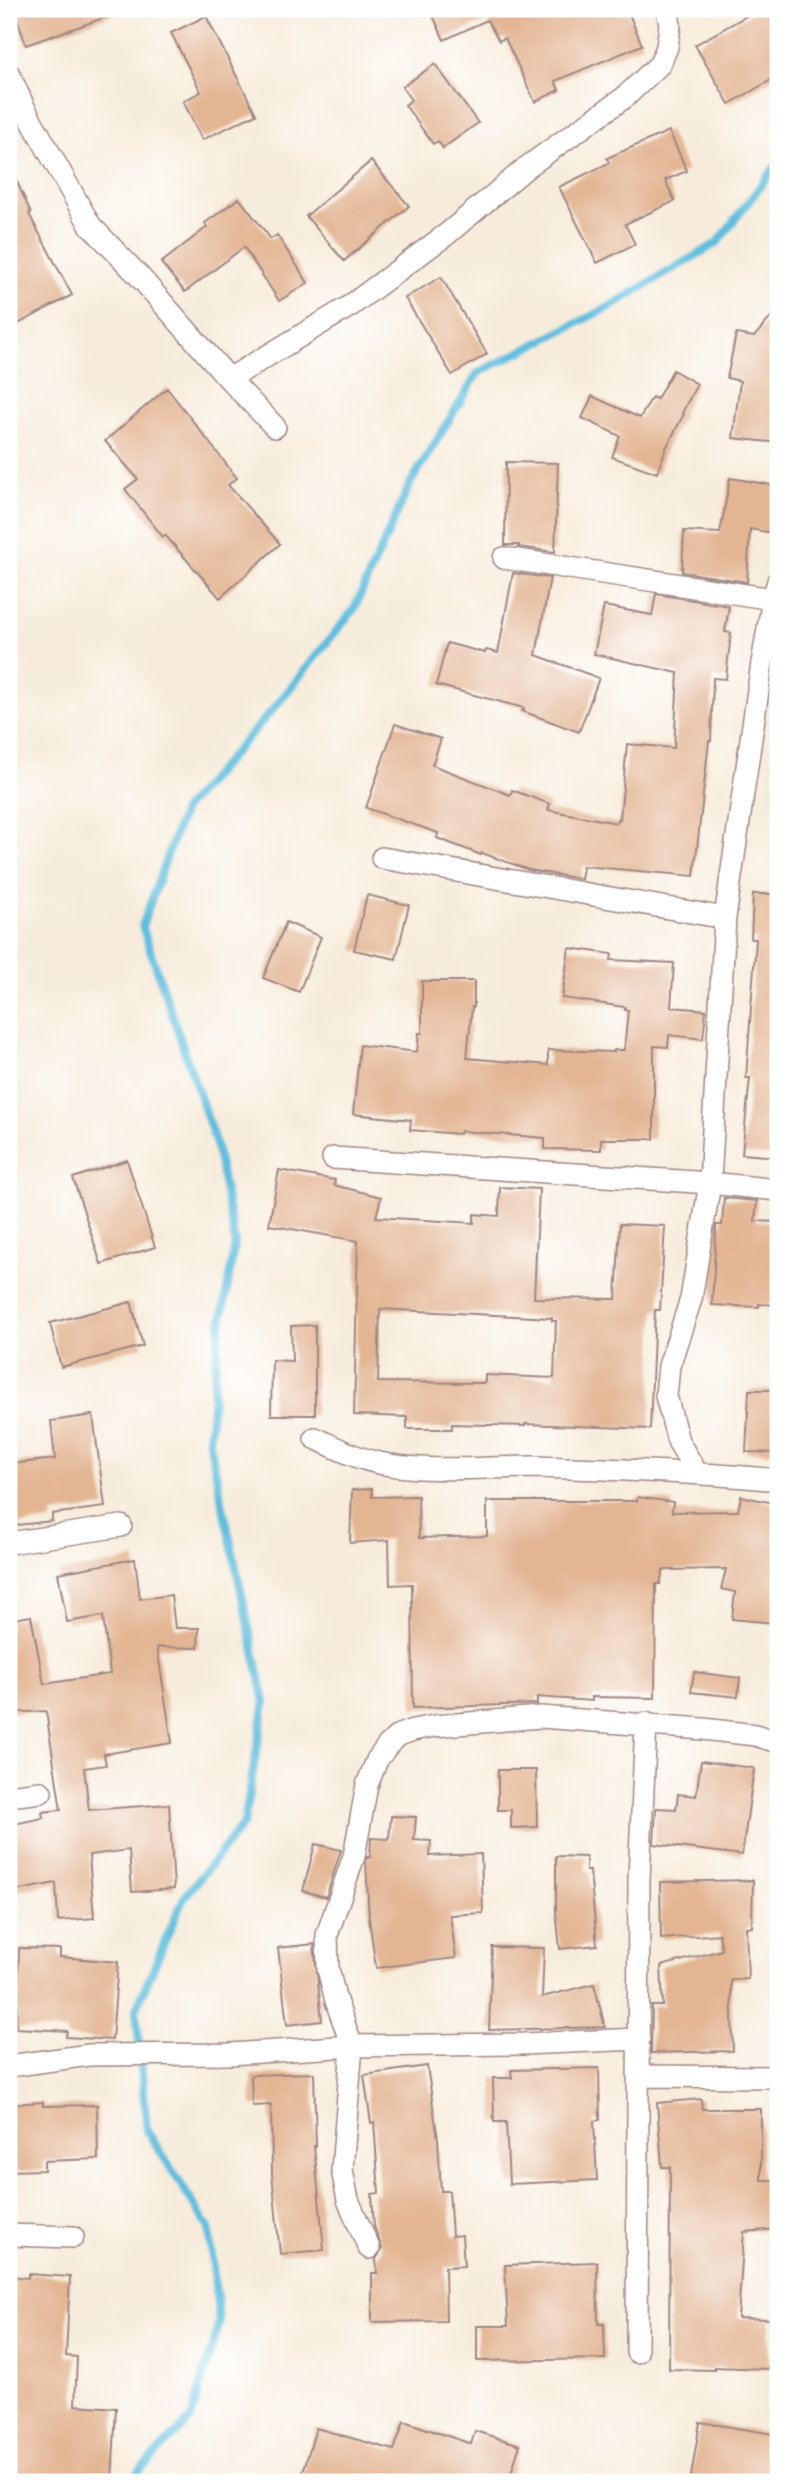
<svg xmlns="http://www.w3.org/2000/svg" width="787" height="2491" font-family="'Libre Caslon Text',serif">
	<rect width="100%" height="100%" fill="#fff"/>
	<filter id="ink" filterUnits="userSpaceOnUse"><feTurbulence type="fractalNoise" baseFrequency=".0143" numOctaves="2"/><feDisplacementMap in="SourceGraphic" scale="14" xChannelSelector="R" yChannelSelector="G"/><feConvolveMatrix kernelMatrix="1 2 1 2 8 2 1 2 1" color-interpolation-filters="sRGB"/></filter>
	<filter id="wash" filterUnits="userSpaceOnUse"><feTurbulence type="fractalNoise" baseFrequency=".00686" numOctaves="4" result="noise"/><feDisplacementMap in="SourceGraphic" scale="28" xChannelSelector="R" yChannelSelector="G"/><feGaussianBlur stdDeviation="1.57" result="paint"/><feColorMatrix in="noise" values="0 0 0 0 0 0 0 0 0 0 0 0 0 0 0 0 0 1.4 0 .05"/><feComposite in="paint" operator="in"/></filter>
	<g filter="url(#wash)">
		<rect width="100%" height="100%" fill="#f7ecdb"/>
		<g fill="none" stroke-linecap="round" stroke-linejoin="round">
			<path stroke="#60bede" stroke-width="8" d="M132,2482L135,2475L191,2419L219,2323L209,2228L147,2131L136,2009L183,1899L244,1823L265,1702L209,1441L218,1341L235,1243L215,1141L142,926L184,809L275,707L354,609L411,482L478,373L607,308L717,243L778,163"/>
		</g>
		<g id="blocks">
			<path fill="#e3b593" fill-rule="evenodd" d="M14,9H121V12L26,45Z
				M430,9H627L642,45L555,81L559,90L535,102L505,38L499,41L487,20L444,40Z
				M759,9H778V76L729,104L695,45Z
				M206,16L256,114L202,140L183,101L201,92L171,33Z
				M435,64L478,123L443,148L438,141L433,144L405,105L411,100L402,87Z
				M669,131L687,171L665,180L675,201L625,224L635,244L597,263L559,187L609,163L607,158Z
				M371,161L409,206L344,261L306,216Z
				M9,164L31,213L29,214L72,295L9,329Z
				M239,198L271,239L277,235L308,283L279,301L244,247L185,292L161,263L207,227L205,223Z
				M441,277L487,354L452,375L405,298Z
				M778,309V443L733,438L740,381L727,378L736,334L754,337Z
				M673,370L697,384L682,413L684,414L666,448L657,473L612,457L620,436L582,418L592,396L640,418L652,397L657,399Z
				M167,388L237,478L228,485L280,544L220,598L165,535L163,537L125,489L138,479L105,441Z
				M506,462L558,463L555,552L518,547L519,545H505Z
				M730,478L778,486V534L750,529L747,582L682,572L684,531L720,533Z
				M513,573L550,578L536,655L599,678L579,732L522,711L524,708L436,685L447,643L485,653L486,650L498,653Z
				M656,594L729,606L725,632L731,633L726,679L713,678L711,741H709L694,876L583,866L581,879L529,870L482,853L481,855L437,838L438,833L366,808L395,724L441,739L432,765L510,795L512,790L550,804L548,810L617,823L618,819H620L627,744L674,748L678,673L594,654L604,606L652,615Z
				M753,894H778V1157L742,1154L750,1078H746L756,939H751Z
				M367,895L409,905L396,959L354,950Z
				M286,922L321,937L299,992L263,978Z
				M569,948L612,954L611,960L674,963L671,1007L706,1010L703,1039L669,1035L668,1047L654,1046V1139H601V1150L545,1149V1138L461,1131L460,1134L410,1130L411,1120L353,1114L360,1045L417,1052L419,1033H422V981H474V1007H472L467,1058L548,1065V1050L614,1052V1050H624L628,1010H625V1007L562,998Z
				M127,1160L155,1247L101,1264L73,1178Z
				M279,1170L335,1180L334,1185L381,1197L376,1217L474,1223V1214L499,1216L500,1187L539,1189L534,1298L616,1299L620,1224L665,1226L660,1310H655L650,1429L525,1424V1426L452,1424V1429H407V1417L354,1415L358,1241L269,1225ZM380,1309L552,1318V1321H556L554,1378L485,1375V1383L378,1382Z
				M724,1198L757,1201L755,1221L778,1222V1305L759,1304V1307L712,1305L716,1230V1225H722Z
				M131,1302L143,1346L61,1367L50,1323Z
				M315,1325V1415H271L272,1360L292,1361L291,1326Z
				M749,1390H778V1453L746,1452Z
				M93,1415L105,1507L52,1514V1521L9,1526V1464L55,1459L51,1421Z
				M372,1489V1497L418,1496L419,1538L487,1536V1501H637L638,1497L673,1502L672,1512L738,1511L741,1496L778,1504V1584L774,1623L732,1619L735,1592L721,1589L726,1569L663,1570L660,1584H656L655,1698L592,1697V1701L537,1697V1704L413,1708L412,1584L390,1585L389,1540L350,1543L352,1490Z
				M135,1559L140,1599L171,1595L175,1628H199L198,1648L157,1647L172,1743L104,1754L106,1765L84,1768L89,1810L169,1804L174,1889L132,1892L129,1850L89,1855L94,1918L58,1921L56,1883L9,1892V1825L43,1818L42,1812L61,1810L46,1711L9,1713V1620L31,1616L44,1684L110,1674L103,1616L67,1622L58,1573Z
				M694,1672L740,1678L738,1697L691,1692Z
				M701,1761L754,1768L742,1855L654,1844L656,1808L676,1809L678,1794L696,1796Z
				M498,1770H536L537,1827L511,1828V1810H498Z
				M391,1816L416,1817L414,1840L431,1841L430,1856L481,1854L483,1913L450,1915L456,1958L376,1968L369,1919L366,1862L367,1857L370,1858L371,1838L389,1839Z
				M315,1844L341,1850L326,1897L303,1891Z
				M556,1856L586,1857V1871H590L597,1945L560,1949L556,1911Z
				M753,1880L752,1927H746L748,1979L731,1980L733,2051L651,2053L652,2006H663L661,1966L722,1950L719,1934L661,1939L660,1882Z
				M314,1944L322,2021L287,2025L278,1948Z
				M492,1947L544,1948L542,1997L594,1984L605,2027L489,2030Z
				M19,1948L60,1949V1957L118,1962L112,2040L66,2037L67,2031L16,2028Z
				M427,2066L438,2139L441,2191H449L452,2236L462,2235L464,2266L445,2267L446,2321L372,2322V2273H377L376,2259L382,2249L374,2226L372,2194L379,2193L374,2122L371,2123L364,2075Z
				M599,2068L600,2120L594,2121L597,2180L509,2184L506,2122H494L493,2078H512L511,2070Z
				M314,2073L316,2146H314L324,2250L280,2254L272,2173L271,2105L252,2106L251,2075Z
				M701,2099L702,2109H761V2180H778V2229L744,2232L738,2318L770,2319L768,2369L714,2367V2370L669,2369L670,2167H662L657,2103Z
				M43,2102V2106L97,2105L98,2159L44,2161V2170L9,2171V2104Z
				M597,2262L598,2324H604L605,2359L477,2361V2326H508L505,2265Z
				M28,2274L70,2277L66,2356L77,2357L75,2405L116,2408L112,2482H9V2276L28,2278Z
				M404,2421L471,2444L475,2431L520,2445L508,2482H300L316,2428L394,2450Z
				M700,2422L774,2434L766,2482H690Z"/>
		</g>
	</g>
	<g filter="url(#ink)">
		<use href="#blocks" fill-opacity="0" stroke="#a08683" stroke-width="2"/>
		<g fill="none" stroke-linecap="round" stroke-linejoin="round">
			<g stroke="#a08683" stroke-width="24">
				<path id="street" d="M9,74L25,109L90,225L139,276L229,379L275,427
					M229,379L350,306L447,234L527,167L625,97L660,64L667,47L670,25L667,9
					M504,558L773,599
					M382,858L725,918
					M333,1158L710,1183L778,1190
					M315,1438C336,1448 356,1458 379,1463C429,1473 483,1467 533,1467C615,1469 697,1472 778,1480
					M696,1472L678,1441L666,1396L669,1366L691,1299L710,1183L725,918L762,663L773,599L778,581
					M9,1543L121,1526
					M9,1796L41,1792
					M9,2066L89,2055L230,2054L352,2046L523,2044L639,2039
					M640,2076L778,2077
					M9,2235L73,2237
					M369,2248L348,2200L342,2170L352,2046L336,2001L328,1969L327,1935L354,1856L367,1785L377,1760L388,1745L399,1735L413,1730L434,1726L540,1717L703,1729L755,1735L778,1742
					M637,2352L639,1879L646,1723"/>
			</g>
			<use href="#street" stroke="#fff" stroke-width="21"/>
		</g>
	</g>
	<rect width="787" height="2491" fill="none" stroke="#fff" stroke-width="35"/>
</svg>
